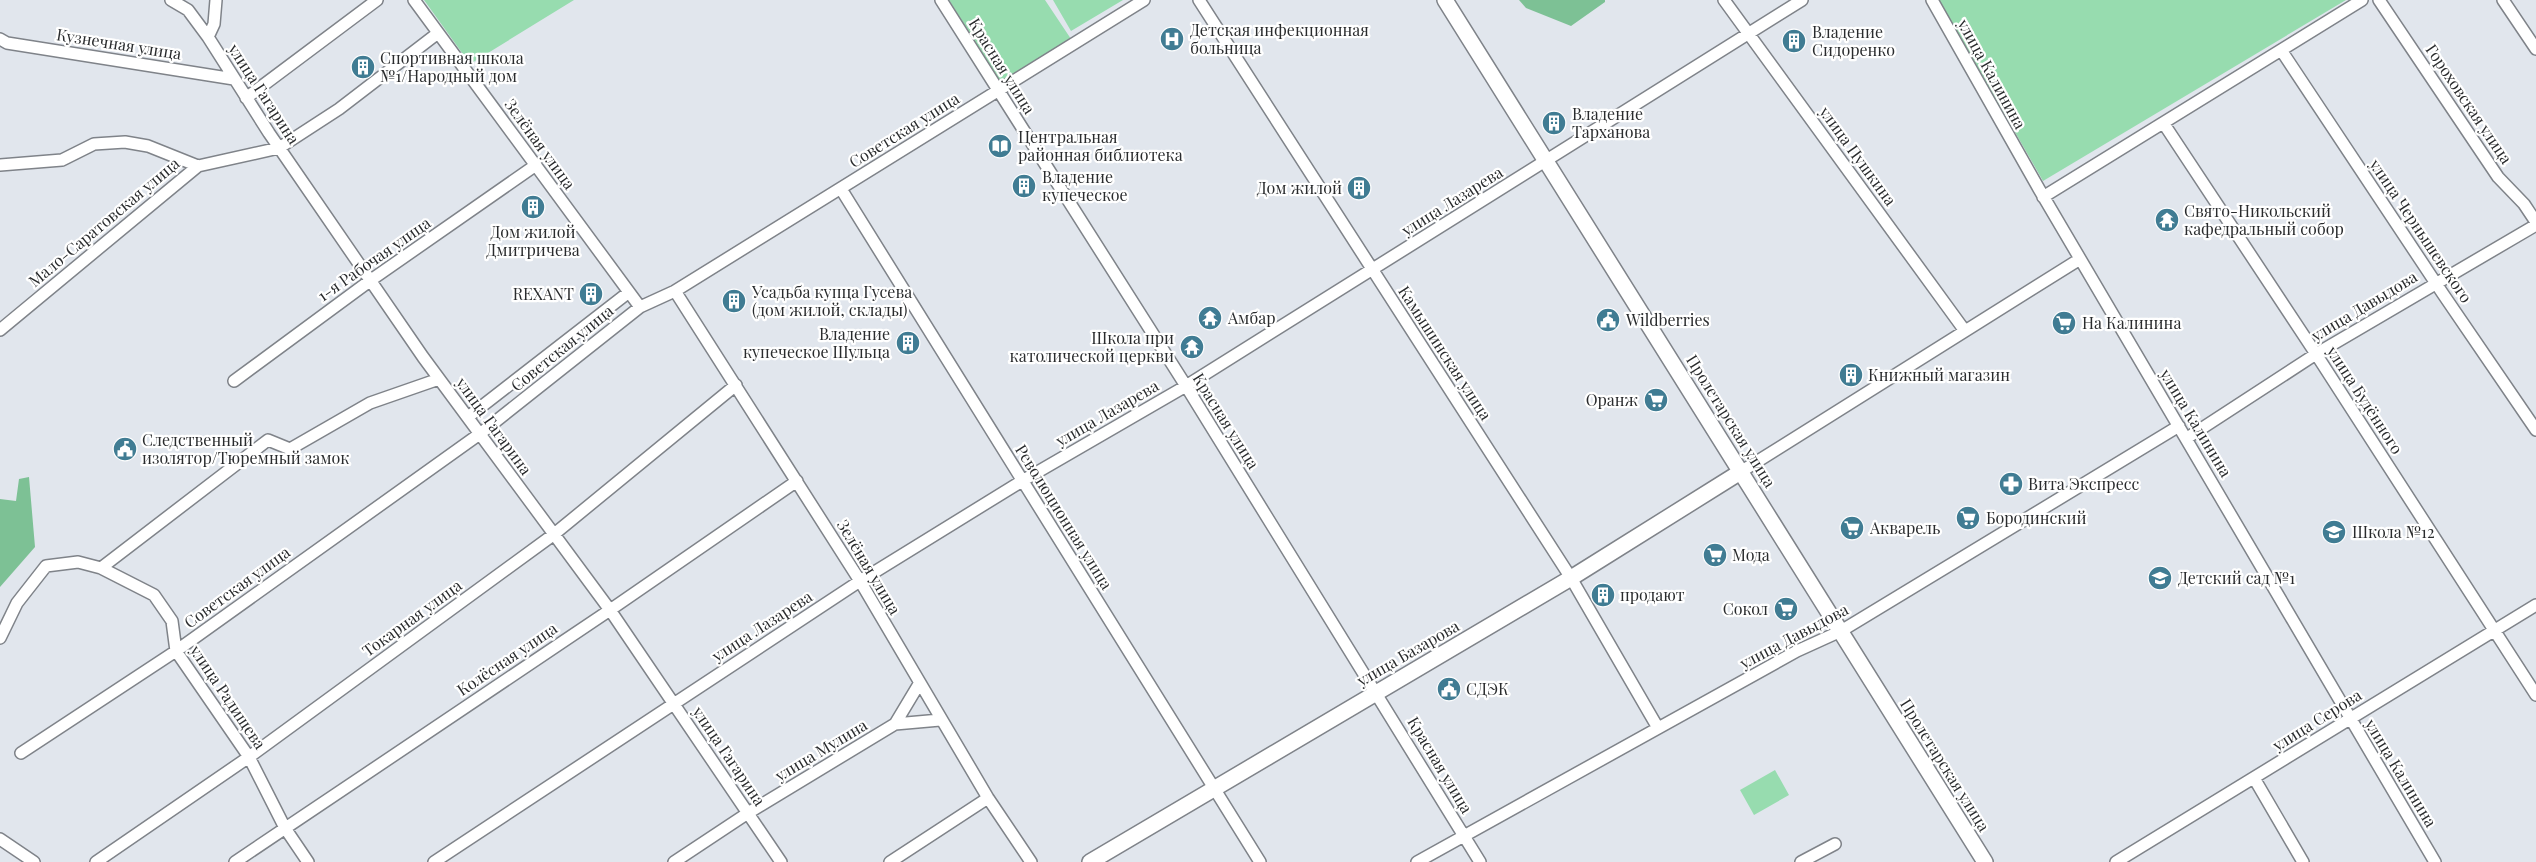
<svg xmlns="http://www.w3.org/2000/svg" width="2536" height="862" font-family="'Playfair Display',serif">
	<rect width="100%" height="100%" fill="#e1e6ed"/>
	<path fill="#97dcaf" d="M424,0H574L470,64Z
		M949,0H1045L1071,39L999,82Z
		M1053,0H1123L1071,31Z
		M1939,0H2346L2043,181Z
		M1775,770L1789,795L1754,815L1740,790Z"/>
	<path fill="#7dc195" d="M1519,0H1605V2L1571,26L1526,8Z
		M29,477L35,547L0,587V499L16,501L19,479Z"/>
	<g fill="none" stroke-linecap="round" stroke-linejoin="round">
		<g stroke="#7f8389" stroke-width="14">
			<path id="minor" d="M171,0L188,10L208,37
				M216,0L214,24L208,37L269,133L423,357L610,610L781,862
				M414,0L640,307
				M941,0L1186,386L1480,862
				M1199,0L1571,578L1658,728
				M1724,0L1965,331
				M1932,0L2039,189L2435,862
				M2379,0L2498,177L2524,204L2536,222
				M2503,0L2536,49
				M0,39L7,43L234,79
				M2281,50L2443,294L2536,430
				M246,98L377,0
				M2164,124L2316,354L2536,695
				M0,165L62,160L94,144L125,142L148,146L198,166
				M841,189L1260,862
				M2043,197L2362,0
				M675,291L860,581L988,798L1031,862
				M0,330L198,166L279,148L339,109L438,33
				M234,381L371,280L536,165
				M468,417L629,292
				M2187,438L2316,354L2536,225
				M1742,471L2080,259
				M101,568L268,440L290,449L370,403L439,379
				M0,638L17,603L46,566L78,562L101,568L154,595L172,621L176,651L249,757L285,828L308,862
				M895,724L940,720
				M21,753L176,651L481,433L640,307L675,291L1144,0
				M2254,778L2303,862
				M0,839L34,862
				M96,862L249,757L553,535L736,385
				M235,862L610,610L797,481
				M434,862L860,581L1022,481L1186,386L1802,0
				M674,862L748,813L895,724L919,684
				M890,862L988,798
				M1417,862L1797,651L1841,631L2179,426
				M1801,862L1835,844
				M2116,862L2536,605"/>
		</g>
		<g stroke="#7f8389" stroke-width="18">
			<path id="major" d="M1445,0L1985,862
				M1090,862L1571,578L1742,471"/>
		</g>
		<use href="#minor" stroke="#fff" stroke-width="11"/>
		<use href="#major" stroke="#fff" stroke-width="15"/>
	</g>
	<defs>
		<g id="hospital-disc" transform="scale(1.25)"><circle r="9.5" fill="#407c93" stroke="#fff"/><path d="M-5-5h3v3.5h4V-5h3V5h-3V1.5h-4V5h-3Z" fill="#fff"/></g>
		<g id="building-disc" transform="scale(1.25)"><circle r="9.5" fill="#407c93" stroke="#fff"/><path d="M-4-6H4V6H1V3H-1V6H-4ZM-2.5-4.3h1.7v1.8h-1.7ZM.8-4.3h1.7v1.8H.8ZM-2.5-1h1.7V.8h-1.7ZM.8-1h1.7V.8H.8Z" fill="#fff"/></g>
		<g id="library-disc" transform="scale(1.25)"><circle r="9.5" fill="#407c93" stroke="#fff"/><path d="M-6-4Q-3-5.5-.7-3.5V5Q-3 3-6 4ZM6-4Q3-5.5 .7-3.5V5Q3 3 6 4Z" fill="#fff"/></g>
		<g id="temple-disc" transform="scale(1.25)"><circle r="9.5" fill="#407c93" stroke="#fff"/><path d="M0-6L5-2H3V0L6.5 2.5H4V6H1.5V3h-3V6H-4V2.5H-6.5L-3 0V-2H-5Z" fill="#fff"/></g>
		<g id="civic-disc" transform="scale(1.25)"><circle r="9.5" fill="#407c93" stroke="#fff"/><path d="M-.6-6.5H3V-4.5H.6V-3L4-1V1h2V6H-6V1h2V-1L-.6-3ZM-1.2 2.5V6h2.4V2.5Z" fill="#fff"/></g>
		<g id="supermarket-disc" transform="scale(1.25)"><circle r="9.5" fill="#407c93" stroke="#fff"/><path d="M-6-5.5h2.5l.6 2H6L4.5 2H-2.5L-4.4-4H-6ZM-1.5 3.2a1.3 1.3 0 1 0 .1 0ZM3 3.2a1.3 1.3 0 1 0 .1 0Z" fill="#fff"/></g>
		<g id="pharmacy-disc" transform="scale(1.25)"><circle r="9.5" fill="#407c93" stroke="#fff"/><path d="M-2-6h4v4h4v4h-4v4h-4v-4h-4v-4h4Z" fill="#fff"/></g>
		<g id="school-disc" transform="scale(1.25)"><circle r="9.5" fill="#407c93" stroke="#fff"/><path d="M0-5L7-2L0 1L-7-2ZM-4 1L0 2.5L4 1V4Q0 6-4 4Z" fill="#fff"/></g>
	</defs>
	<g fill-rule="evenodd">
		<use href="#hospital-disc" x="1172" y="39"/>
		<use href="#building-disc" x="1794" y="41"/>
		<use href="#building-disc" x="363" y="67"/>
		<use href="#building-disc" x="1554" y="123"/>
		<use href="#library-disc" x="1000" y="146"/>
		<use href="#building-disc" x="1024" y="186"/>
		<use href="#building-disc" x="1359" y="188"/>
		<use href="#building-disc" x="533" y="207"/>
		<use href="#temple-disc" x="2167" y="220"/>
		<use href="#building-disc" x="591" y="294"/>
		<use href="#building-disc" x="734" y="301"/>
		<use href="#temple-disc" x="1210" y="318"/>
		<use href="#civic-disc" x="1608" y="320"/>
		<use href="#supermarket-disc" x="2064" y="323"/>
		<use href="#building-disc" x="908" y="343"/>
		<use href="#temple-disc" x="1192" y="347"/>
		<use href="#building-disc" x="1851" y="375"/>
		<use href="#supermarket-disc" x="1656" y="400"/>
		<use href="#civic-disc" x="125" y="449"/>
		<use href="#pharmacy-disc" x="2011" y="484"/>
		<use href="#supermarket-disc" x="1968" y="518"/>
		<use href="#supermarket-disc" x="1852" y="528"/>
		<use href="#school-disc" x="2334" y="532"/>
		<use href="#supermarket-disc" x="1715" y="555"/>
		<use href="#school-disc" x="2160" y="578"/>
		<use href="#building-disc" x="1603" y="595"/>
		<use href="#supermarket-disc" x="1786" y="609"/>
		<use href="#civic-disc" x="1449" y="689"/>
	</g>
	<g text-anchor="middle" stroke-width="4.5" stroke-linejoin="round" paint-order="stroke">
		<g font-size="16" fill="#292b2d" stroke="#fff" text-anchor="start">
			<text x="1190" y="36">Детская инфекционная<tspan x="1190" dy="18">больница</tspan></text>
			<text x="1812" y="38">Владение<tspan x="1812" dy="18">Сидоренко</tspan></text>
			<text x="380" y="64">Спортивная школа<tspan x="380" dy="18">№1/Народный дом</tspan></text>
			<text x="1572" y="120">Владение<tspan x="1572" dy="18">Тарханова</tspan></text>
			<text x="1018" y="143">Центральная<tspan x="1018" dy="18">районная библиотека</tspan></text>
			<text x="1042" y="183">Владение<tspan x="1042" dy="18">купеческое</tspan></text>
			<text x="1342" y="194" text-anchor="end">Дом жилой</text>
			<text x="2184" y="217">Свято-Никольский<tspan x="2184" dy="18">кафедральный собор</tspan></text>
			<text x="533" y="238" text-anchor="middle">Дом жилой<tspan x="533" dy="18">Дмитричева</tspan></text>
			<text x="752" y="298">Усадьба купца Гусева<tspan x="752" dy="18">(дом жилой, склады)</tspan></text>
			<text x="574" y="300" text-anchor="end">REXANT</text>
			<text x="1228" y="324">Амбар</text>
			<text x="1626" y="326">Wildberries</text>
			<text x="2082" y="329">На Калинина</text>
			<text x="890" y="340" text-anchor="end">Владение<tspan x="890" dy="18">купеческое Шульца</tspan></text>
			<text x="1174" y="344" text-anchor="end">Школа при<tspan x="1174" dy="18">католической церкви</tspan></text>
			<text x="1868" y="381">Книжный магазин</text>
			<text x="1638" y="406" text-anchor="end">Оранж</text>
			<text x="142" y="446">Следственный<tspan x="142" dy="18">изолятор/Тюремный замок</tspan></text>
			<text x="2028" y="490">Вита Экспресс</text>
			<text x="1986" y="524">Бородинский</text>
			<text x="1870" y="534">Акварель</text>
			<text x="2352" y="538">Школа №12</text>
			<text x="1732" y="561">Мода</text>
			<text x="2178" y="584">Детский сад №1</text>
			<text x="1620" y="601">продают</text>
			<text x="1768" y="615" text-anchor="end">Сокол</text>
			<text x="1466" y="695">СДЭК</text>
		</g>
		<g font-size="16" fill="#292b2d" stroke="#fff">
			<text transform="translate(119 44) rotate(9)" y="6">Кузнечная улица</text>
			<text transform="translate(1002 66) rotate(58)" y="6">Красная улица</text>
			<text transform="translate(1992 74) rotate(61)" y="6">улица Калинина</text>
			<text transform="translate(264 94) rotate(57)" y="6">улица Гагарина</text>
			<text transform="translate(2469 104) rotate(56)" y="6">Гороховская улица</text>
			<text transform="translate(904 130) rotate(-32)" y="6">Советская улица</text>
			<text transform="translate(540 144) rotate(54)" y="6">Зелёная улица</text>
			<text transform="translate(1858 156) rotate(54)" y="6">улица Пушкина</text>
			<text transform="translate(1452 201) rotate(-32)" y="6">улица Лазарева</text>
			<text transform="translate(104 222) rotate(-40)" y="6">Мало-Саратовская улица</text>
			<text transform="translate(2421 231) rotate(56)" y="6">улица Чернышевского</text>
			<text transform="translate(374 259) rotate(-35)" y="6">1-я Рабочая улица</text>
			<text transform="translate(2364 306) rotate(-31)" y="6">улица Давыдова</text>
			<text transform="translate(562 348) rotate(-39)" y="6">Советская улица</text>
			<text transform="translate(1445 353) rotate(57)" y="6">Камышинская улица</text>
			<text transform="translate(2365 400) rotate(57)" y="6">улица Будённого</text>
			<text transform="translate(1107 413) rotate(-30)" y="6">улица Лазарева</text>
			<text transform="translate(1226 421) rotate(58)" y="6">Красная улица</text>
			<text transform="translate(1731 421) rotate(58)" y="6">Пролетарская улица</text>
			<text transform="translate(2196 423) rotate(59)" y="6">улица Калинина</text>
			<text transform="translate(494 426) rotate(54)" y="6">улица Гагарина</text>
			<text transform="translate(1064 517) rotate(58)" y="6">Революционная улица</text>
			<text transform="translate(869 567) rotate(59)" y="6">Зелёная улица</text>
			<text transform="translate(237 587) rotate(-36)" y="6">Советская улица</text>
			<text transform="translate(412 618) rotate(-36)" y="6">Токарная улица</text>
			<text transform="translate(762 626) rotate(-33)" y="6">улица Лазарева</text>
			<text transform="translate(1794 636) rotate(-28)" y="6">улица Давыдова</text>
			<text transform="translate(1408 653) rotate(-30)" y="6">улица Базарова</text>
			<text transform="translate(507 659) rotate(-34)" y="6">Колёсная улица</text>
			<text transform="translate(228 697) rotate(56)" y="6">улица Радищева</text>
			<text transform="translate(2317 720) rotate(-32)" y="6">улица Серова</text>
			<text transform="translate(821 750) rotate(-31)" y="6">улица Мулина</text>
			<text transform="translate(729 756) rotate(56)" y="6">улица Гагарина</text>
			<text transform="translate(1440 765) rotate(59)" y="6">Красная улица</text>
			<text transform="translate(1945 765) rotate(58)" y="6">Пролетарская улица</text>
			<text transform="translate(2401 773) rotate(59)" y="6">улица Калинина</text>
		</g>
	</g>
</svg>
